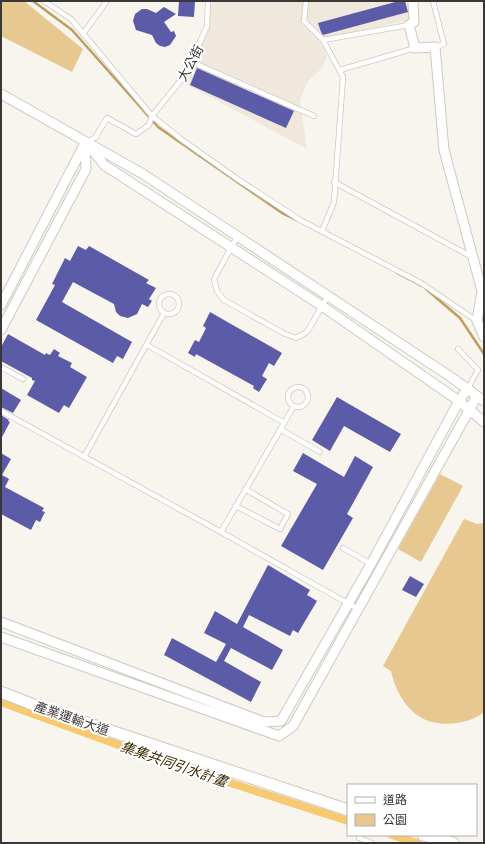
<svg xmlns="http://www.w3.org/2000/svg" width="485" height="844" font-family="Overpass,'Noto Sans TC',sans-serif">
	<rect width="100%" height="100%" fill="#f8f5ee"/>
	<path fill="#f0e8dc" d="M212,1H410V20L319,39L327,56L322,68L307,82L300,101L307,149L186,84Z"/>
	<path fill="#e7c890" d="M1,1H24L83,49L72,72L1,36Z
		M440,474L463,486L421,562L398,549Z
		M464,519L477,524L484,523V712C469,725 437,728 420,717C404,707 395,689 391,671L383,666Z"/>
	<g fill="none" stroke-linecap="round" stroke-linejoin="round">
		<path stroke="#be9e5f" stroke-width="2.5" d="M33,1L72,30L158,127L282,213L297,220
			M397,273L422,286
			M426,289L460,318L484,354"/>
		<path stroke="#f7c970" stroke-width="8" d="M1,702L157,759L348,821
			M392,835L417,843"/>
	</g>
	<path fill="#5c5ba7" d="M179,1H195L194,17L178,16Z
		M399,1H405L408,12L323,35L321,32L318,23Z
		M164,7L176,14L164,22L171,32L174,31L176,36L170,45L165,47L160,46L156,43L152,35L136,30L133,21L135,14L142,9H147L156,13Z
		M197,68L294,111L286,128L190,85Z
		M78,246L86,250L89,246L149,280L146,283L156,288L149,299L152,301L148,307L142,304L137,314L128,318L120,316L116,312L114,304L73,282L62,302L132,342L123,359L117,356L113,363L36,320L55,285L52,284L65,258L70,261Z
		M210,312L282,353L274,366L269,363L262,376L267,379L259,392L253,388L254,386L196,354L195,357L188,353L195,340L199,342L206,328L203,326Z
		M8,334L45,355L46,353L50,355L54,349L60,353L58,356L72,363L70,367L87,377L69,408L64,405L59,413L27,395L35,381L32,380V378L1,361V347Z
		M1,388L21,400L13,413L1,407Z
		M337,397L401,434L390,452L344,426L330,451L312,440Z
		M1,415L9,420L8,421L10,422L1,439Z
		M1,453L11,459L2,475L9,479L5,487L44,508L42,511L45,512L40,522L36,520L31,530L1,514Z
		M303,453L344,477L355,456L373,467L347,514L353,518L323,570L281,546L317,484L293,471Z
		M268,565L310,590L307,595L317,601L298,633L293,630L290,636L249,615L243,627L283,650L272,670L231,648L224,661L261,682L251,702L164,655L172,638L216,662L226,644L204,633L215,611L237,624Z
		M410,576L424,584L416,597L402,590Z"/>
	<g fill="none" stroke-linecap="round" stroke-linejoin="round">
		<g stroke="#cdc9c3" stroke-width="6">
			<path id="service" d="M44,1L71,19L152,116L181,139L236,178L300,220L421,283L477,321
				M306,1L304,21L323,40L343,77L334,202L322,231
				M433,1L444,44L435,47
				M83,34L107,1
				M323,40L409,25
				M192,62L314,116
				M340,70L415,48
				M87,141L95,138L107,118L136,134L149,125L152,116L186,74L207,26L208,1
				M334,182L472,257
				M238,235L214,279L217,291L224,300L283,333L296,338L307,332L328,296
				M159 304a10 10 0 1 1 20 0a10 10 0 1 1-20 0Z
				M147,345L283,422
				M458,349L478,370L468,388
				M1,367L23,379
				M288 397a10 10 0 1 1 20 0a10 10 0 1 1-20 0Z
				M1,411L221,532L358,609
				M280,429L320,452
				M84,457L164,313
				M236,506L280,529L288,514L245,489
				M221,532L294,406
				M343,548L371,564
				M360,835L359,838L372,843"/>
		</g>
		<g stroke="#cdc9c3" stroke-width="11">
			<path id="minor" d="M413,1L414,22L409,25L415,48L435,47L444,150L482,291
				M1,94L143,174L451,377L484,401
				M88,144L104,165L322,306L459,401L484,422
				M484,289L482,291L477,321L484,337
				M1,305L85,143
				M1,330L86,169L85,142
				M1,622L264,722L281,721L371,564L459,401L468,388
				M1,637L279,736L293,726L477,396"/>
		</g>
		<g stroke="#cdc9c3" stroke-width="13">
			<path id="tertiary" d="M1,692L39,707L348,810
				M423,835L453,843"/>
		</g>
		<use href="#service" stroke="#fff" stroke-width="4.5"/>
		<use href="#minor" stroke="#fff" stroke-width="9"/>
		<use href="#tertiary" stroke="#fff" stroke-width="11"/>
	</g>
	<g text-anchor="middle" stroke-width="4" stroke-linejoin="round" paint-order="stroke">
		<g font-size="13" fill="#3a3836" stroke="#fff">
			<text transform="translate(190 63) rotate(-61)" y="5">大公街</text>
			<text transform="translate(72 718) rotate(19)" y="5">產業運輸大道</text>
		</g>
		<g font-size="14" font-style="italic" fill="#3a2800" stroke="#fff">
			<text transform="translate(174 764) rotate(19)" y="5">集集共同引水計畫</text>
		</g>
	</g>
	<rect width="485" height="844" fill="none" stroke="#3a3836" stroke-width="4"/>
	<rect x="347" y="784" width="130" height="52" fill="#ffffff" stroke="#b0afaf"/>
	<rect x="355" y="797" width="20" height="6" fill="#ffffff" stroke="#b0afaf"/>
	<text x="383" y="804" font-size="12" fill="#3a3836">道路</text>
	<rect x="355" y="814" width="20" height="12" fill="#e7c890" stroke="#b0afaf"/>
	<text x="383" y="824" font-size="12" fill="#3a3836">公園</text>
</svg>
